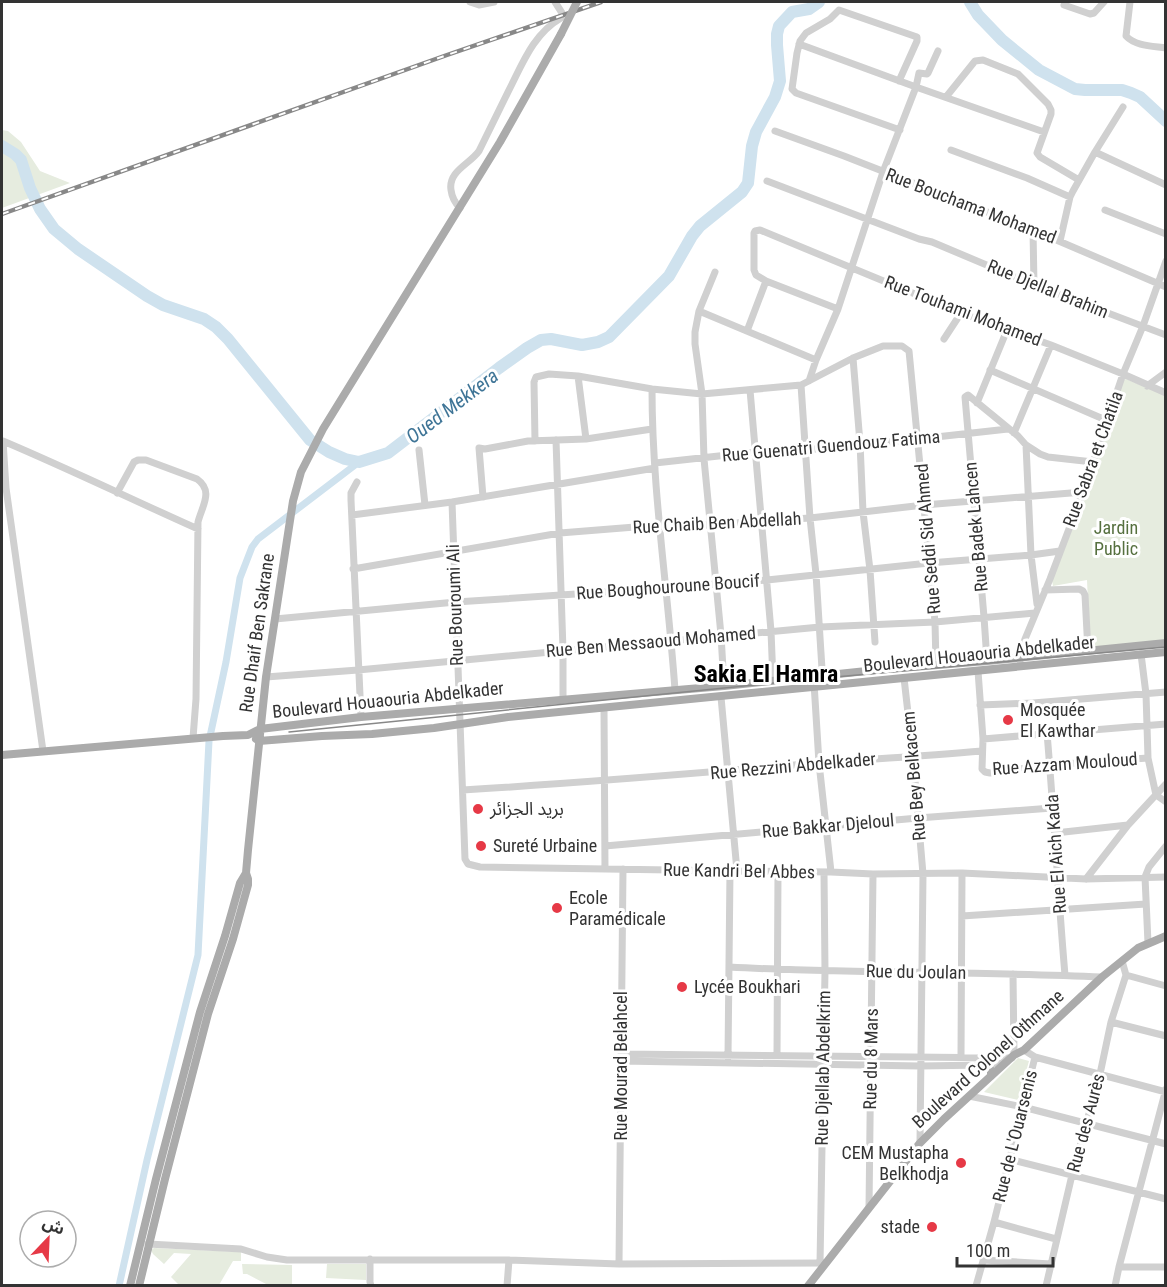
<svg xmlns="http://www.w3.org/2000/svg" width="1167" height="1287" font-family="'Roboto Condensed','Noto Sans Arabic',sans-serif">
	<rect width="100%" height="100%" fill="#fff"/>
	<path fill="#e6ecdf" d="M2,130L8,131L21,142L40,171L70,183L2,208Z
		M1126,379L1165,395V641L1090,648L1087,580L1053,586L1051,575L1123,380Z
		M1018,1058L1029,1061L1018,1100L984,1092Z
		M154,1248L241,1252V1261H233L219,1285H179L171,1277L191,1254L174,1253L164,1264L153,1254L151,1250Z
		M242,1264L292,1265V1285H268L247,1274H243Z
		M327,1264H366V1280L326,1278Z"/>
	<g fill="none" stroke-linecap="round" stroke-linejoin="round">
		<path stroke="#cfe2ee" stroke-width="7" d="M119,1286L147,1160L198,955L209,741L226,662L240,578L252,547L258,539L359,462"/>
		<path stroke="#cfe2ee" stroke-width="12" d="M970,2L978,15L1002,40L1039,70L1075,89L1085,90H1122L1131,93L1140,97L1166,121
			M2,146L15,154L21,160L30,188L40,209L54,229L78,249L147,296L163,305L204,319L216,327L228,339L310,440L329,452L345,459L359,462L388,453L499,368L527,348L541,340L551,339L582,345L598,342L609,337L669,276L692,236L700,226L742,192L748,183L752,146L756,132L775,97L780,81L777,45V34L779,26L792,12L809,9L819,2"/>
		<path stroke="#d0d0d0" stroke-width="7" d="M470,2L479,5L494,2
			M1130,2L1126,36C1135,46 1153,46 1166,48
			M1064,5L1090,14L1094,13L1104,2
			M799,44L916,87L1044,132
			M899,81L917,41V37L839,10L830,19L806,33L800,41L797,53L792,89L796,93L900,130
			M946,97L975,61L983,60L1018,74L1048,104L1051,110V114L1037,153L1040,157L1079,180
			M775,131L844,156L1033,230L1166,287
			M951,150L1027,178L1070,197
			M1095,152L1166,185
			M767,181L919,239L932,242L1034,285L1166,335
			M460,208C455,203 452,198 451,190C448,171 470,164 479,151C489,131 498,112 508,92C522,65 533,34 561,18L562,13L555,2
			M1105,210L1166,234
			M1033,230L1034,285
			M1060,241L1070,197L1073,191L1095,152L1123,107
			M715,272L699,311L695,332V344L702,394L704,459L721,635L724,686
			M838,309L766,281L756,275L754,270V233L755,231L760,230L961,313L1051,345L1123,374L1166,393
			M699,311L816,360
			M747,331L766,281
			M944,339L961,313
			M853,358L860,443L863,512L870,570L875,642
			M990,370L1108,421
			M578,376L586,439
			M809,381L816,360L838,309L883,172L916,87L919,73L927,74L928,73L938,51
			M801,385L810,518L816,574L823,685
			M1147,386L1166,372
			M652,389C652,490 668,590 675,690
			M750,390L771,631L773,681
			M977,403L1007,330
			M1014,433L1051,345
			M556,440L563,650V700
			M535,441L534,382L536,377L549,374L578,376L652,389L702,394L801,385L853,358L883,346H902L909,351L935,622L936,665
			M1026,445L1031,555L1037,604
			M419,450L425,505
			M655,463L755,452L805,450L918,439L1008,429
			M357,482L351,493V500L361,717
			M117,493L134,462L138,460H146L197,479C214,491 202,506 198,522L196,699L193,738
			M483,497L479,448L485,449L528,441L586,439L652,429
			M452,502L465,859L468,864L480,867L737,871L831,872L873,874L962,873L1086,879L1166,877
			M352,515L452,502L655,468
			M353,569L560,533L660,525H711L761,521L810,518L924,505L1083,492
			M1045,590L1079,589L1083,591L1085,595L1088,651
			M275,619L456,602L666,588L767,580L929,563L1031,555L1060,551
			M1141,654L1146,694L1148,758L1156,795L1166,802
			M987,661L984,617L965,397L968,395L1018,436L1026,445L1040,454L1048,457L1093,462
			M1020,661V658L1025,639L1050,579L1083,492L1123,374L1143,326L1166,261
			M978,671L983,739L982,769L985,772L990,773L1050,765L1148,758
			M266,677L358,670L820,627L935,622L1035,613
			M904,678L913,757L923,874L920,1143
			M814,683L819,763L831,872
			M721,697L737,871
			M980,705L1033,703L1166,692
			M604,708L605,869
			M1047,733C1054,814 1058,895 1065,975
			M983,739L1166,724
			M43,751L6,488L3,441C69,469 133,500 198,529
			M463,790C581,783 700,773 818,763C873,759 927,756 982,751
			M1055,833L1128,825
			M605,846L918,818L1052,808
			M1086,879L1128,825L1166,784
			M962,916L1146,904
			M1148,943L1145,877L1149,867L1166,846
			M729,967C853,974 978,971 1102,977
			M1013,974L1014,1055
			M1126,975L1166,986
			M1111,1022L1166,1036
			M1024,1050L1035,1057L1166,1092
			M621,1054L1012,1058
			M777,1055L778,872
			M728,1057L730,871
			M961,1057L962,873
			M621,1061L920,1066L984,1065L1005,1063
			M969,1096L1023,1107L1166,1144
			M1009,1159L1166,1199
			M869,1208L873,874
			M994,1222L1056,1239
			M148,1244L241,1249L267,1257L287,1260H509L619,1264L826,1263
			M370,1259V1282L371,1286
			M983,1260L1051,1264
			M619,1264L623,869
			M820,1264L825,971L824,872
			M1119,1267H1166
			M507,1286L509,1260
			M976,1286L994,1222L1035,1057
			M1046,1286L1072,1175L1100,1074L1111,1022L1126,975L1122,961
			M1115,1286L1119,1267L1166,1089"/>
		<path stroke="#ababab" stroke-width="8" d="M256,739L259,741L322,736L372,734L434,728L508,717L1166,652
			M2,755L223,736L248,735L260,729L361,717L724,686L876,670L987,661L1166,643
			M984,1065L991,1070V1076
			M130,1286L156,1179L200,1012L225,936L240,883L246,873
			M139,1286L165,1179L208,1014L233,939L248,885V879L246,873L248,850L266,677L293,501L301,472L323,429L500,142L561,34
			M808,1286L920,1143L944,1119L1014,1055L1024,1050L1102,977L1138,948L1166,936"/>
		<path stroke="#888" stroke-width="1.5" d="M289,732L813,679L1166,647"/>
		<g stroke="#888" stroke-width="4.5">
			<path id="rail" d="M2,214L447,55L601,2"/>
		</g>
		<use href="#rail" stroke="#fff" stroke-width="2" stroke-dasharray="7" stroke-linecap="butt"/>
		<path stroke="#ababab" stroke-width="8" d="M561,34L577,2"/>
	</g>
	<g fill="#e63946" stroke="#fff" stroke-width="2">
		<circle cx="1008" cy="720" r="6"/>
		<circle cx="478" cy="809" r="6"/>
		<circle cx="481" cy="846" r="6"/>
		<circle cx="557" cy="908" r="6"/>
		<circle cx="682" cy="987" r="6"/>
		<circle cx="961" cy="1163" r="6"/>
		<circle cx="932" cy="1227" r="6"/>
	</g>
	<g text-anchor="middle" stroke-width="6" stroke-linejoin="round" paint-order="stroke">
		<g font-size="18" fill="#333" stroke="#fff">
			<text transform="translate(971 206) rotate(21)" y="6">Rue Bouchama Mohamed</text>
			<text transform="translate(1048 289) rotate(22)" y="6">Rue Djellal Brahim</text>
			<text transform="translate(963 311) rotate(21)" y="6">Rue Touhami Mohamed</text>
			<text transform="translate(831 446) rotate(-5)" y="6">Rue Guenatri Guendouz Fatima</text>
			<text transform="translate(1093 459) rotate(-70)" y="6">Rue Sabra et Chatila</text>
			<text transform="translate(717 523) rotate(-3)" y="6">Rue Chaib Ben Abdellah</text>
			<text transform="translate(976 527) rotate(-95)" y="6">Rue Badek Lahcen</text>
			<text transform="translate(928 539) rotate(-95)" y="6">Rue Seddi Sid Ahmed</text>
			<text transform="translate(668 587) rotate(-4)" y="6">Rue Boughouroune Boucif</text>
			<text transform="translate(455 605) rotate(-92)" y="6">Rue Bouroumi Ali</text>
			<text transform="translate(257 633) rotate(-82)" y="6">Rue Dhaif Ben Sakrane</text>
			<text transform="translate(651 642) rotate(-5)" y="6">Rue Ben Messaoud Mohamed</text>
			<text transform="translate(979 654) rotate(-6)" y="6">Boulevard Houaouria Abdelkader</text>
			<text transform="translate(388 700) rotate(-6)" y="6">Boulevard Houaouria Abdelkader</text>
			<text transform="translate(1065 764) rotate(-4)" y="6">Rue Azzam Mouloud</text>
			<text transform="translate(793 766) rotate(-5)" y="6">Rue Rezzini Abdelkader</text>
			<text transform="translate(914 776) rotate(-95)" y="6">Rue Bey Belkacem</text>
			<text transform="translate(828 826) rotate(-5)" y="6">Rue Bakkar Djeloul</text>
			<text transform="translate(1056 854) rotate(-94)" y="6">Rue El Aich Kada</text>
			<text transform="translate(739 871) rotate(1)" y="6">Rue Kandri Bel Abbes</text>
			<text transform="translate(916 972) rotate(1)" y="6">Rue du Joulan</text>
			<text transform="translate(871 1059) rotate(-89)" y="6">Rue du 8 Mars</text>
			<text transform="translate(988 1059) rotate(-42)" y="6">Boulevard Colonel Othmane</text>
			<text transform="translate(621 1066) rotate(-90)" y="6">Rue Mourad Belahcel</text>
			<text transform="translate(823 1068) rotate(-89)" y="6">Rue Djellab Abdelkrim</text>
			<text transform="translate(1086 1123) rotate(-75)" y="6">Rue des Aurès</text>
			<text transform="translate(1015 1136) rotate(-76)" y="6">Rue de L'Ouarsenis</text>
		</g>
		<g font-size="18" fill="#56703f" stroke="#fff">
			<text x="1116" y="534">Jardin<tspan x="1116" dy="21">Public</tspan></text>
		</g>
		<g font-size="18" fill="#333" stroke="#fff" text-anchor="start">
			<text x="1020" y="716">Mosquée<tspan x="1020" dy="21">El Kawthar</tspan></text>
			<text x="490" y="815">بريد الجزائر</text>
			<text x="493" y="852">Sureté Urbaine</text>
			<text x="569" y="904">Ecole<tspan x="569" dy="21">Paramédicale</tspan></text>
			<text x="694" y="993">Lycée Boukhari</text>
			<text x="949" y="1159" text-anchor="end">CEM Mustapha<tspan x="949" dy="21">Belkhodja</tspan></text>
			<text x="920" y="1233" text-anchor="end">stade</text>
		</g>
		<g font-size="20" font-style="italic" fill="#3f7597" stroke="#fff">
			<text transform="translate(452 406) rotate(-37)" y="7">Oued Mekkera</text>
		</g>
		<g font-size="24" font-weight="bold" fill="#000" stroke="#fff">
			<text x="766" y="682">Sakia El Hamra</text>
		</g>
	</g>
	<rect width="1167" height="1287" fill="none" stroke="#333333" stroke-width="6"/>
	<g transform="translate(48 1239) rotate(23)"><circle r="28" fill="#ffffff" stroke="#adadad" stroke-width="1.5"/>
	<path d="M0-4.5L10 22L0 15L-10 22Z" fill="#e63946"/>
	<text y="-9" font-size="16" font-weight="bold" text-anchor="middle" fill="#333333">ش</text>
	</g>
	<path d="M957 1257v9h96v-9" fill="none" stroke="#333333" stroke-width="3"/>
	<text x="966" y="1257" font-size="18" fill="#333333" stroke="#ffffff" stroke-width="4.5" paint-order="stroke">100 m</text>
</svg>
